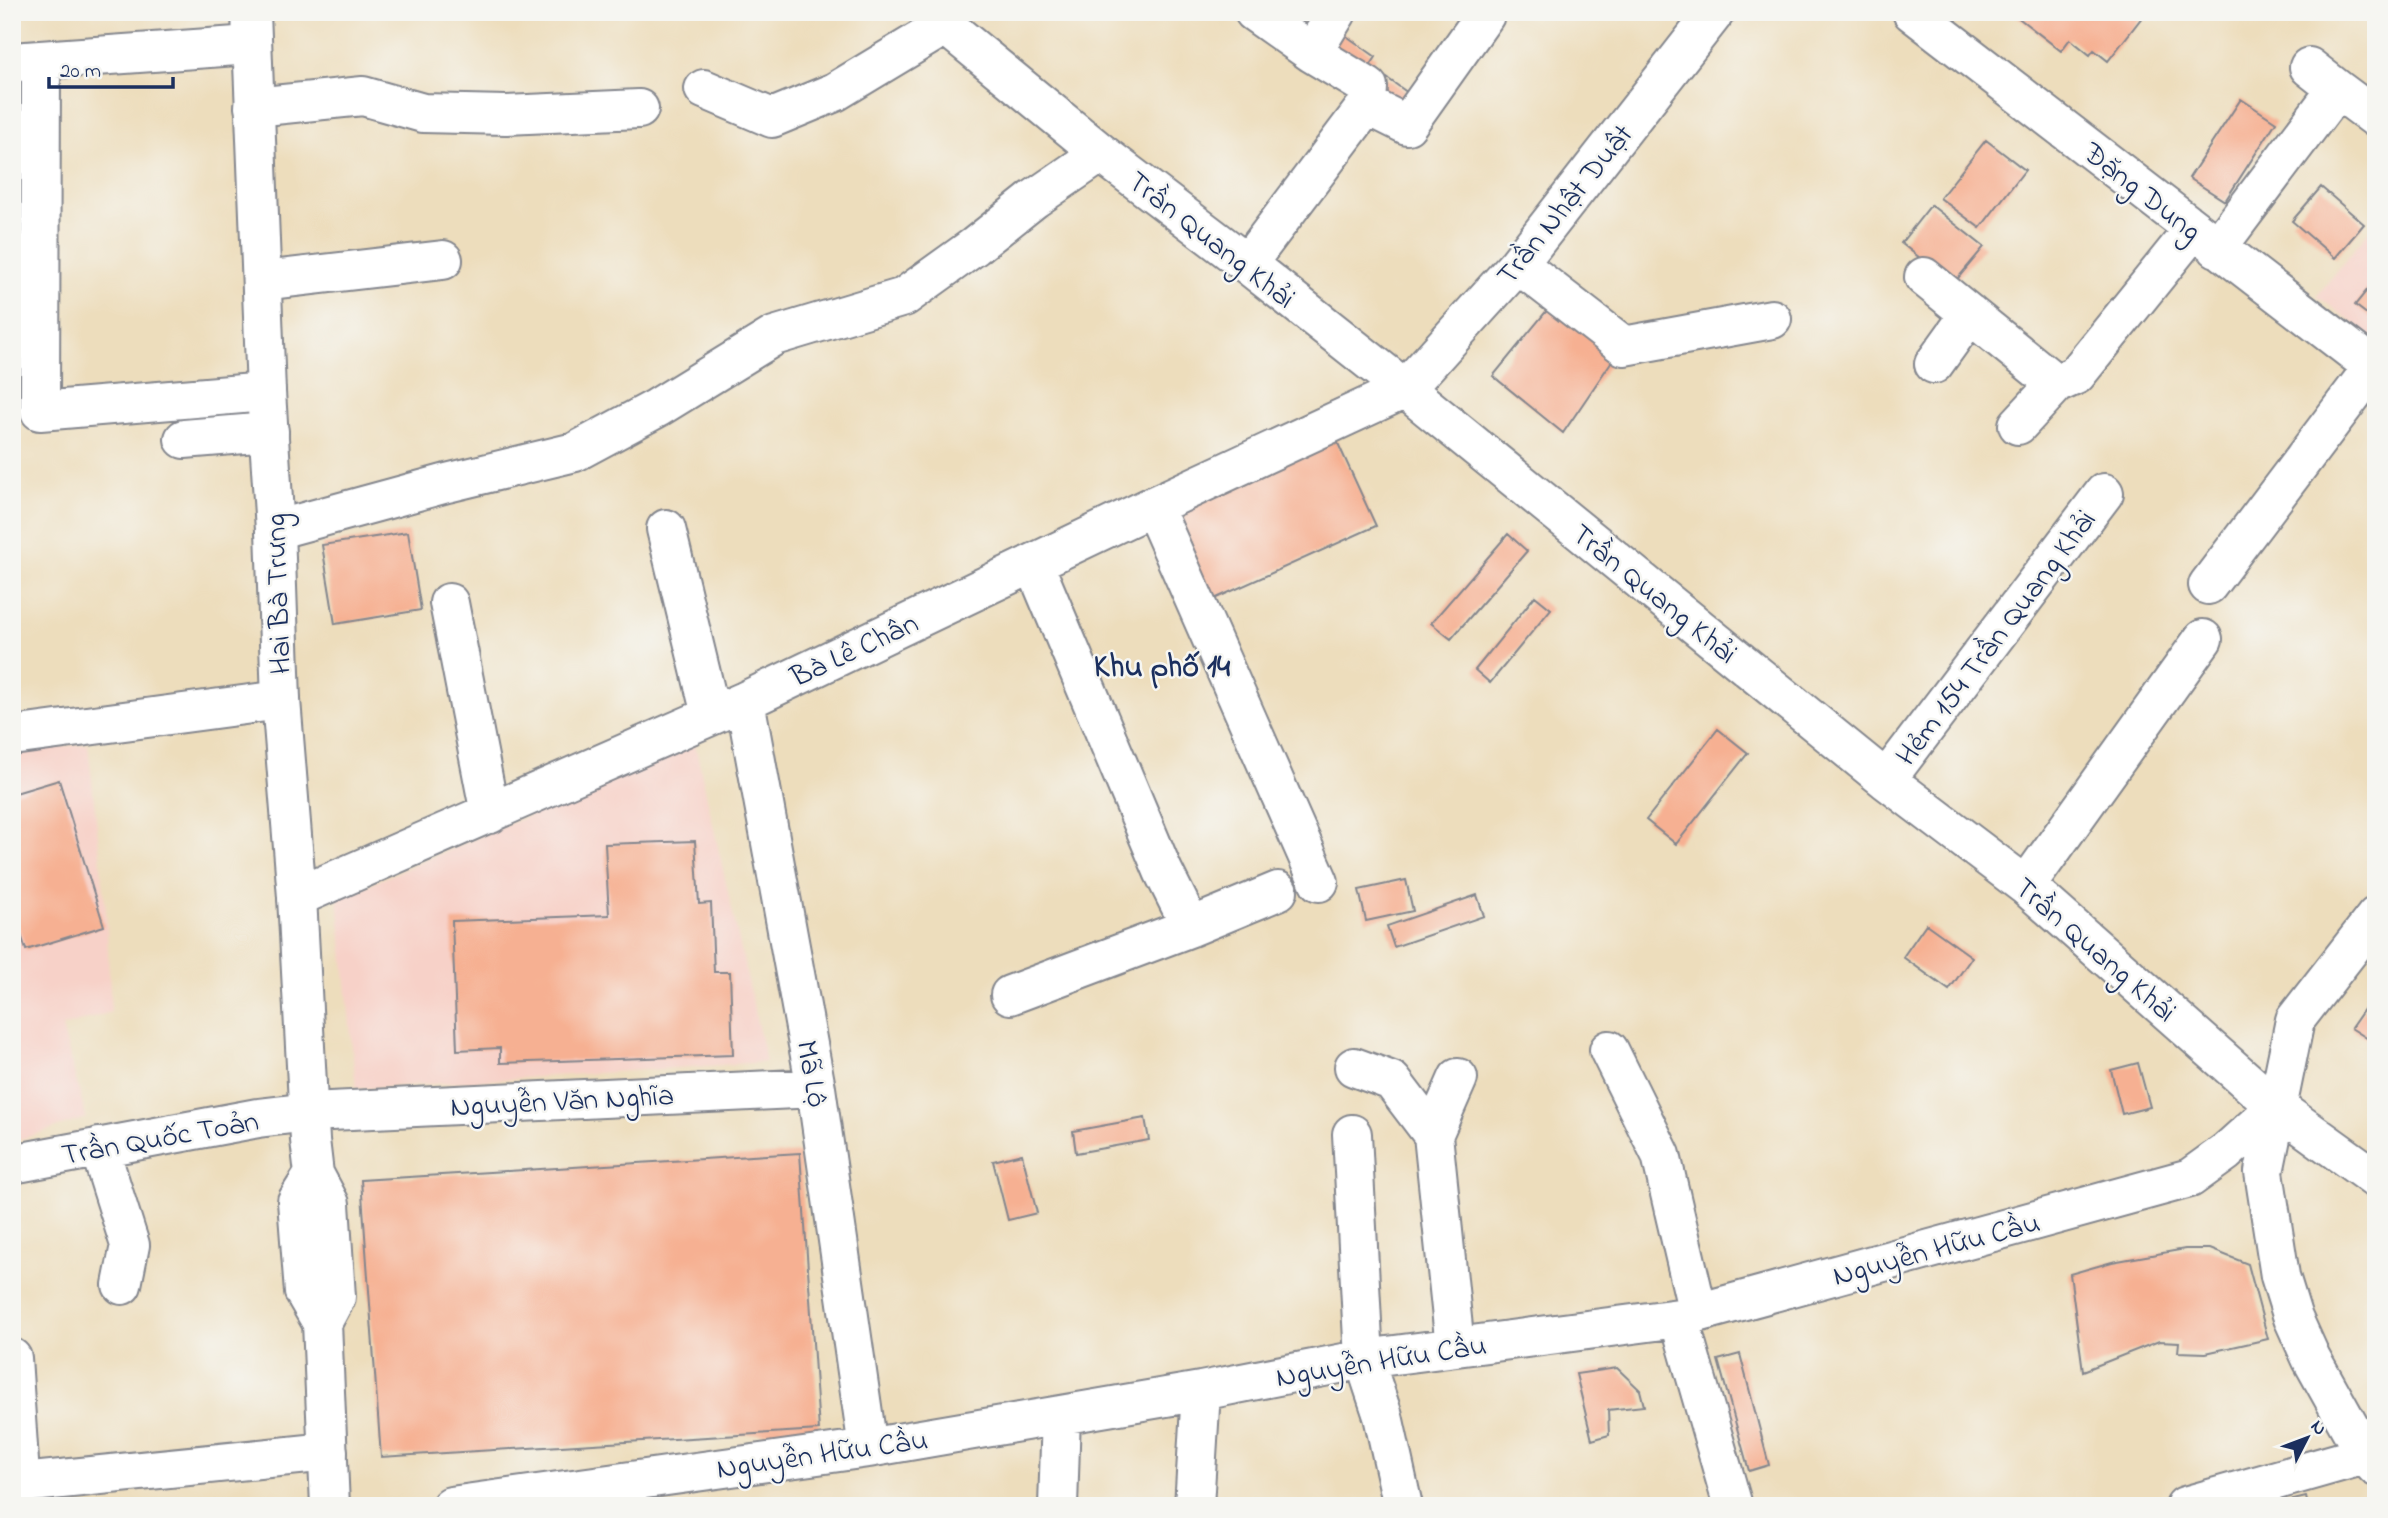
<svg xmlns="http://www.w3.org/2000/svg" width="2388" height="1518" font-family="'Indie Flower',sans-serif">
	<rect width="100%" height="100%" fill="#f6f6f2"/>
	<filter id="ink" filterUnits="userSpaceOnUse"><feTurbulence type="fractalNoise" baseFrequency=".0143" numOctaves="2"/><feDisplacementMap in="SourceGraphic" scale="14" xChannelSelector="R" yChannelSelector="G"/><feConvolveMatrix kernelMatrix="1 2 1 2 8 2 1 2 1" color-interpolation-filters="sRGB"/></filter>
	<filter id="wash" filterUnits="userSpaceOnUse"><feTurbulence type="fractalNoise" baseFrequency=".00686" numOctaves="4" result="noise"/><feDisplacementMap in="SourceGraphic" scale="28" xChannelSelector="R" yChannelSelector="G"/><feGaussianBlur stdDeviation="1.57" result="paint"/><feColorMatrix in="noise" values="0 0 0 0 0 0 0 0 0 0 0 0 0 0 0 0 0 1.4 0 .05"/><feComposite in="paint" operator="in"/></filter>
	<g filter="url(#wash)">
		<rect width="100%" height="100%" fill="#edddbc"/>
		<path fill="#f7d1c8" d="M2376,222V340L2317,296Z
			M88,744L106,910L111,1012L62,1027L86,1118L12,1142V751Z
			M695,744L766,1062L356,1089L338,898Z"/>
		<g id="blocks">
			<path fill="#f6b092" d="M2011,12H2146L2108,61L2094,50L2090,55L2070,39L2061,51Z
				M1338,30L1376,57L1362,78L1323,50Z
				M1387,78L1418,100L1408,116L1376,93Z
				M2241,99L2276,122L2225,201L2189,178Z
				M1986,140L2025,170L1980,228L1940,198Z
				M2321,187L2364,224L2335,258L2292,221Z
				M1931,205L1984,247L1953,284L1901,243Z
				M2376,279V321L2355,305Z
				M1558,297L1620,349L1563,433L1493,376Z
				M1336,439L1376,526L1201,605L1162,518Z
				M408,532L421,610L335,624L322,545Z
				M1508,534L1527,551L1451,639L1431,623Z
				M1535,596L1551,609L1490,683L1475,670Z
				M1718,729L1748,753L1676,844L1646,820Z
				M59,780L104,926L26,950L12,907V794Z
				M695,841L699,904L711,903L714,972H730L733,1055L500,1063V1048L457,1050L452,921L609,915L605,844Z
				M1406,880L1413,911L1366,921L1359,890Z
				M1477,895L1484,916L1394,947L1387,926Z
				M1926,924L1972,957L1949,990L1903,957Z
				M2376,992V1044L2351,1028Z
				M2138,1063L2150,1107L2122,1114L2111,1070Z
				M1145,1118L1149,1140L1076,1153L1073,1131Z
				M800,1153L819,1430L381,1457L361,1180Z
				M1022,1154L1037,1213L1008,1220L993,1161Z
				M2185,1249H2210L2248,1264L2268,1339L2206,1353L2178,1352L2179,1342L2159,1341L2083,1371L2070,1274L2112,1262Z
				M1740,1354L1769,1465L1749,1471L1718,1360Z
				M1617,1368L1640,1390L1644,1406L1608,1410L1609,1435L1592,1440L1576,1374Z
				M2306,1497L2308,1506H2273V1505Z"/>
		</g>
	</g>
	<g filter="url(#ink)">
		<use href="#blocks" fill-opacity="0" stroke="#84868d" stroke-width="2"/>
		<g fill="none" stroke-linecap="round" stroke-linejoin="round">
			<g stroke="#84868d" stroke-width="42">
				<path id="minor" d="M929,12L1101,153L1247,264L1405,389L1886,780L2026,886L2276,1107L2376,1179
					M1254,12L1312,53L1368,87L1367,105
					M1912,12L2376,369
					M1312,53L1337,12
					M41,60L40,411L266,392
					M12,62L251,45
					M2309,67L2337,89
					M704,89L772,118L835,92L946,25
					M254,107L363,96L423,113L506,115L639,109
					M2217,248L2337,89L2376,118
					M1247,264L1367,105L1407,125L1485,15
					M1518,264L1624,346L1772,319
					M1924,277L2056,384
					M262,281L443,260
					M1934,364L1970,314
					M2018,425L2056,384L2076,375L2193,230
					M184,439L269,432
					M1153,506L1319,882
					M666,529L711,715
					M275,530L447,483L575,452L657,408L774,336L904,297L975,246L1034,199L1101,153
					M1034,564L1163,871L1191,927L1278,891
					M2208,585L2373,367
					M449,603L490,814
					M745,701L816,1088L868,1448
					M12,736L281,700
					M1886,780L2104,493
					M2026,886L2203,639
					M297,897L745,701L1153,506L1405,389L1518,264L1715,12
					M2376,916L2295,1020L2264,1172L2280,1276L2293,1318L2311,1358L2365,1455L2376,1467
					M1010,995L1191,927
					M1609,1050L1661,1155L1698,1313
					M1354,1067L1392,1081L1433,1135
					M1352,1134L1364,1359L1383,1416L1403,1506
					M99,1147L130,1245L122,1285
					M12,1164L258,1118L309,1112L816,1088
					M1679,1318L1733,1506
					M1455,1347L1433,1135L1458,1078
					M12,1358L22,1506
					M12,1484L328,1452
					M451,1506L868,1448L1201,1391L1364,1359L1679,1318L2190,1178L2226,1152L2276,1107
					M1058,1506L1061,1415
					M1194,1506L1201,1391
					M2185,1506L2365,1455"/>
			</g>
			<g stroke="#84868d" stroke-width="42">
				<path id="major" d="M251,12L266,392L275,530L281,700L297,897L310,1140L314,1174L330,1204L336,1297L322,1323
					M314,1174L297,1201L304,1292L322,1323L330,1506"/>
			</g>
			<use href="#minor" stroke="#fff" stroke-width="38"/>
			<use href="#major" stroke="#fff" stroke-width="38"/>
		</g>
	</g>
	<g text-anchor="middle" stroke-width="5" stroke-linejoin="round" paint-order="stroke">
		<g font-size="30" fill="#1b2f5e" stroke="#f6f6f2">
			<text transform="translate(2143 191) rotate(38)" y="10">Đặng Dung</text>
			<text transform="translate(1564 204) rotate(-51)" y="10">Trần Nhật Duật</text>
			<text transform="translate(1212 239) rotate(38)" y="10">Trần Quang Khải</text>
			<text transform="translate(1655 593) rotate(39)" y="10">Trần Quang Khải</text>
			<text transform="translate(277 594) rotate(-92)" y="10">Hai Bà Trưng</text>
			<text transform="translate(1995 637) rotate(-53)" y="10">Hẻm 154 Trần Quang Khải</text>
			<text transform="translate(854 649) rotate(-25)" y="10">Bà Lê Chân</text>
			<text transform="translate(2096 949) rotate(41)" y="10">Trần Quang Khải</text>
			<text transform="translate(813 1073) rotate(80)" y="10">Mã Lộ</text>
			<text transform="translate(562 1100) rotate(-3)" y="10">Nguyễn Văn Nghĩa</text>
			<text transform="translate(160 1137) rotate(-10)" y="10">Trần Quốc Toản</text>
			<text transform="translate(1936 1248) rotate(-15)" y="10">Nguyễn Hữu Cầu</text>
			<text transform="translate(1381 1360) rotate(-9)" y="10">Nguyễn Hữu Cầu</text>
			<text transform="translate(822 1453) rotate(-8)" y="10">Nguyễn Hữu Cầu</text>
		</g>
		<g font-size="32" font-weight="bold" fill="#1b2f5e" stroke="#f6f6f2">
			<text x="1162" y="676">Khu phố 14</text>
		</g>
	</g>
	<rect width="2388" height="1518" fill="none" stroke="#f6f6f2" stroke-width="42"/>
	<g transform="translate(2307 1438) rotate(48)" stroke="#f6f6f2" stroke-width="5" paint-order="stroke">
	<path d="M0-5L12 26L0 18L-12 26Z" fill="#1b2f5e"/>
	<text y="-10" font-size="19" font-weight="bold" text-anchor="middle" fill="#1b2f5e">N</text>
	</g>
	<path d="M49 77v10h124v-10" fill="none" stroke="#1b2f5e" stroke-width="3.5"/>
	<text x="60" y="77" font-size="21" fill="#1b2f5e" stroke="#f6f6f2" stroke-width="5" paint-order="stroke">20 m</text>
</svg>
